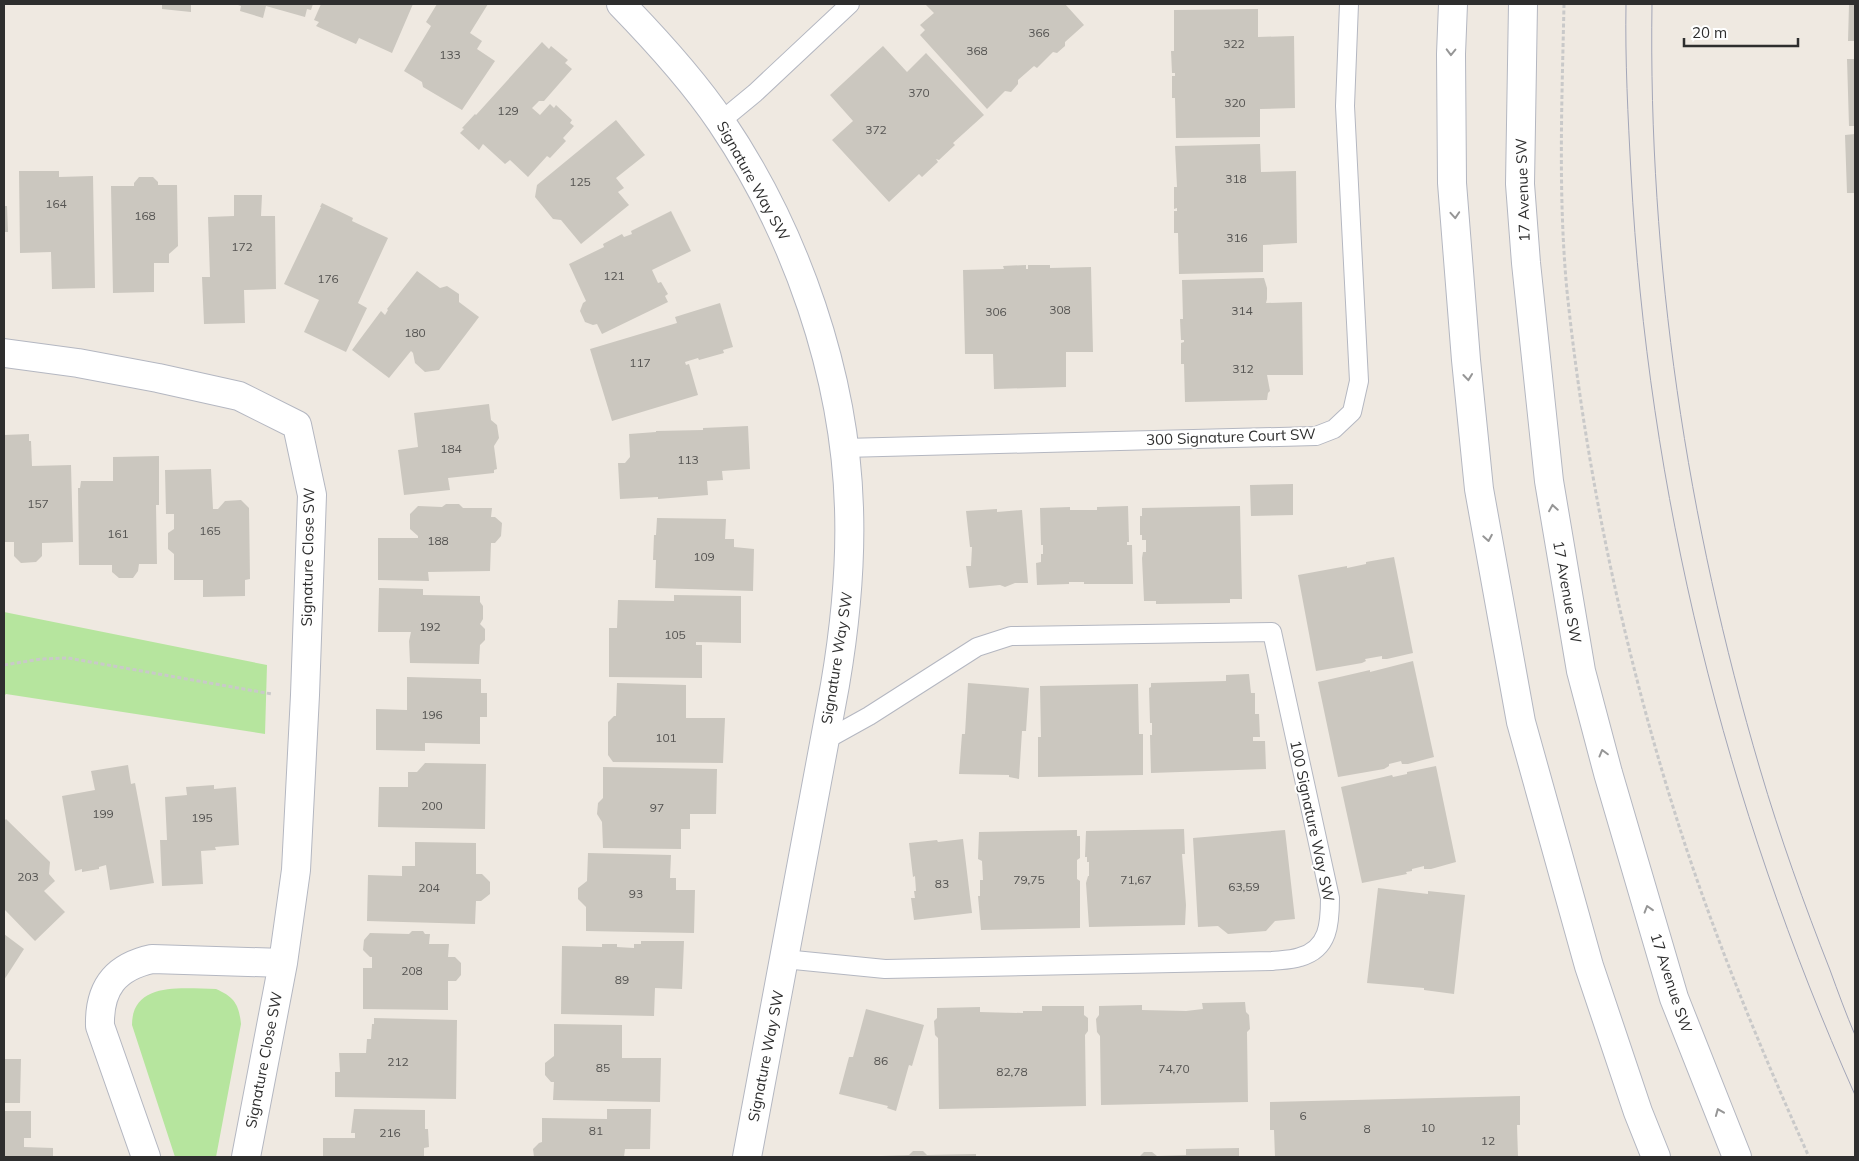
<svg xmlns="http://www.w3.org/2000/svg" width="1859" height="1161" font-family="Mulish,sans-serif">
	<rect width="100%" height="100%" fill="#efe9e1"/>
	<path fill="#b6e59e" d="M4,612L267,665L265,734L6,694L4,696Z
		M216,989C234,997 239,1004 241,1024L216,1157H175L132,1025C132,980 185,989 216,989Z"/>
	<path fill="#cbc7bf" d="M162,4H191V12L162,9Z
		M235,4H313L311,10L307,9L305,17L266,6L263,18L240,11L241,6Z
		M321,4H413L392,53L359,38L356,44L316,26L319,22L314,20Z
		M437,4H488L470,33L482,41L477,49L495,61L462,110L423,87L422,82L404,71L431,26L426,22Z
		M925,4H1065L1084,25L1065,42V46L1057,53L1053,52L1037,68L1034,66L1018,80V84L1011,92L1005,91L987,109L920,35L925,30L920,25L934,13Z
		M1849,5H1855V41H1848Z
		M1258,9V37L1294,36L1295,108L1260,109V137L1176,138L1175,98H1172V76H1175V73H1172L1171,51H1174V10Z
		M542,42L549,49L551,46L568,60L565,63L572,69L544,101H539L532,108L540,115L550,104L554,108L556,105L572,120L570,123L574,126L563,138L566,141L550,158L547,156L528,177L510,160L505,164L483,144L479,150L460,133L464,129L462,128L475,114L476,115Z
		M883,46L907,72L926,53L984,115L953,143L955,145L939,160L936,159L938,162L922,177L919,174L889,202L832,140L853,121L830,95Z
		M1847,59H1855V126H1849Z
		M616,120L645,155L616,178L624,188L618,192L629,205L581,244L561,220L553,219L535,197L537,185Z
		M1855,134V193H1847L1845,135Z
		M1260,144L1261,172L1296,171L1297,243L1263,245V272L1179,274L1178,233H1174V211H1177V208L1174,209V187H1177L1175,146Z
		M19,171H59V177L93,176L95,288L52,289L51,252L20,253Z
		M139,177H153L158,182V185H177L178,246L169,254V263H154V292L113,293L111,186H134V183Z
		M234,195H262L261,216H275L276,289L244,290L245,323L204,324L202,277H210L208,217L234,216Z
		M322,203L349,216L353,218L352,221L388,238L358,303L367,308L346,352L304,332L319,300L284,284L321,207H320Z
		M4,206H7L8,232H4Z
		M671,211L691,251L652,270L658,283L661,282L668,294L665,296L668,302L602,334L597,324L593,325L585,322L580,311L583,303L586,301L569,264L604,247L603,244L622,234L624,237L632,234L631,231Z
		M1026,265V269H1028V265H1050V268L1091,267L1093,352H1066V387L994,389L993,354H965L963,270L1004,269L1003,266Z
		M417,271L440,288L447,286L459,294V302L479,317L439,370L425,372L415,363L413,353L411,351L389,378L352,350L381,311L385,315L388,310L387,309Z
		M1264,278L1267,288V299L1266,303L1302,302L1303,375H1267L1270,391L1268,393L1267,400L1185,402L1184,364H1181V343L1184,342V340H1181L1180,319H1183L1182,280Z
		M720,303L733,347L723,350L724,353L699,360L698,358L685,362L686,365L689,364L698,395L612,421L590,349L677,323L675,317Z
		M489,404L491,420L497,425L499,438L494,446L497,469L494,470V473L448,478L450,490L404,495L398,450L418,447L414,413Z
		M748,426L750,469L722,471L723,480L707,481L708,495L658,499V497L620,499L618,463H625L630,457L629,434L656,432V431L703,430V428Z
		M29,434V441H31L32,466L71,465L73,542L42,543V556L36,562L21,563L14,556V542H4V435Z
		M159,456V505H156L157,564H139L138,571L133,578H119L112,572V565H79L78,488H80L81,481H113V457Z
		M211,469L213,509H218L225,501L241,500L249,508L250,579L245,580V596L203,597V580H174V554L168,549V533L174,529V514H166L165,470Z
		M1293,484V515L1251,516L1250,485Z
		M446,504H459L463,508H492L491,517H495L502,523L501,536L495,543H491L490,571L428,572L429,581L378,580V538H418V536L410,529V514L418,506L442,507Z
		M1128,506L1129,542H1127V545H1132L1133,584H1084V582H1069V584L1037,585L1036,563L1041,562V554H1043V545H1041L1040,508L1070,507V510H1097V507Z
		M1240,506L1242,599H1230V603L1156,604V601H1144L1142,558L1143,552H1146V540H1142V535H1140V516H1142V508Z
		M997,509V512L1022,510L1028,583H1015L1005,587L1000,585L969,588L966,566H971L972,547H970L966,511Z
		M657,518L726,519L725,539H734V547L754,549L753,591L655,588L656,560H653L654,535H656Z
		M1394,557L1413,653L1387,659H1382V656L1365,659L1366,661L1362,663L1316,671L1298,575L1347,566V568L1366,564V562Z
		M379,588L423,589V595L480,596V602L483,606V619L480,624L485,629V640L480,645L479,664L410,663L409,641L411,632H378Z
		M674,595L741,596V643L696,642V645H702V678L609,677V628H617L618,600L674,601Z
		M1413,661L1434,757L1408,764H1402L1401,761L1389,764V766L1384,769L1338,777L1318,682L1370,670V672Z
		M1249,674L1251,693H1255V714H1259L1260,737H1253V741H1265L1266,769L1151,773L1150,735H1152V723H1150L1149,688L1151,687V683L1226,681V675Z
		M407,677L481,679V693H487V717H480V744L425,743V751L376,750V709L407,710Z
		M617,683L686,685V718H725L723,763L613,762L608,755V722L614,716H616Z
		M968,683L1029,688L1026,731H1022L1019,779L1009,777V775L959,774L962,734H965Z
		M1138,684L1139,734H1143V775L1038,777V737H1041L1040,686Z
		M425,763L486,764L485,829L378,827L379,787H408V772H417Z
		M128,765L131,784L135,783L154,883L110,890L106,865L99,867V869L82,872V869L75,871L62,796L95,790L91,771Z
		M1436,766L1456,862L1431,869H1424V866L1412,869V871L1406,872L1407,874L1362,883L1341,787L1392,775L1393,777L1407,774V772Z
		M603,767L717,769L716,814H690V829H681V849L603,848L602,822L597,814L598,803L603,798Z
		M214,785V789L236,787L239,845L215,847L216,850L201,851L203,884L162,886L160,840H167L165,797L187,795L186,787Z
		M6,819L50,862L49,874L55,881L44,891L65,912L35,941L4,909V821Z
		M1184,829L1185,854H1182L1186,905L1185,925L1089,927L1086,883L1088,876H1089V862H1087V857H1085L1086,831Z
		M1077,830V836H1080V858L1077,860V879L1080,881V928L981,930L978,896H980V880H983L982,861L978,859L979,832Z
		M1285,830L1295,919L1275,921L1266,931L1228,934L1218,926L1198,927L1193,838Z
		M963,839L972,913L914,920L911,898H915L914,891H916L915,876L913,877L909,843L937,840L938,842Z
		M415,842L476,843V874H482L490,882V894L481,901H476L475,924L367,921L368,875L402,876V866H415Z
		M588,853L671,855L670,878H676V890H695L694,933L586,931V907L578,899V888L587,881Z
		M1378,888L1428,894V891L1465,895L1454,994L1424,990V988L1367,983Z
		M412,931H423L425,934H430L429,944H449L448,957H455L461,963V975L456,981H448V1010L363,1009V968H372V957H370L363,950L364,940L370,933L409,934Z
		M4,934L24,949L4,980Z
		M641,941H684L682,989L655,988L654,1016L561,1014L562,946L602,947V944H617V947L634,948V944H641Z
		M1245,1002L1246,1012L1249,1015L1250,1029L1247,1032L1248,1102L1101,1105L1100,1036L1097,1032L1096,1019L1099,1015V1006L1142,1005V1010L1186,1011L1203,1009L1202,1003Z
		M1042,1006H1084V1015L1088,1018V1031L1085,1035L1086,1106L939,1109L938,1038L935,1035L934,1021L937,1018V1008L980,1007V1012L1023,1013V1011H1042Z
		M866,1009L924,1025L912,1066L909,1065L896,1111L887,1108L888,1106L839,1094L849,1057H853Z
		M374,1018L457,1020L456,1099L335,1097V1072H340L339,1053H366L367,1039H371L372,1024H374Z
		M554,1024L622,1025V1058H661L660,1102L553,1100L554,1082H551L545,1075V1063L554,1056Z
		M4,1059H21L20,1103H4Z
		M1520,1096V1125H1517L1518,1157H1275L1274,1130H1270V1102Z
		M354,1109L425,1110V1129H428L429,1147L424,1148V1157H323V1138H355V1133H351Z
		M607,1109H651L650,1149H625L624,1157H534L533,1149L539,1143L542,1142V1118L607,1119Z
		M4,1111H31V1138H24V1147L53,1148V1157H4Z
		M1239,1148V1157H1139L1144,1152H1152L1157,1156L1186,1155V1149Z
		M913,1151H923L927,1155L976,1154V1157H881V1156L909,1155Z"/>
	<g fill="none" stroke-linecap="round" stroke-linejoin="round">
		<g stroke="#b4b7c1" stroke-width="20">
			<path id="lane" d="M721,121L755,93L850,4
				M844,448L1316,436L1334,429L1352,412L1359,381L1345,106L1349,4
				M784,959L885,969L1272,961C1281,960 1291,960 1300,957C1329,949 1330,923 1330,898L1272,632L1011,636L977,647L869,716L824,741"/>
		</g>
		<g stroke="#b4b7c1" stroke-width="30">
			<path id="street" d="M621,4C656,40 692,79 721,122C796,233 845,374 849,508C851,568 845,626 835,685L747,1157
				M4,353L78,363L158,378L239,396L297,425L312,495L305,695L296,870L283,963L246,1157
				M146,1157L100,1026C99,988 115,967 152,959L283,963"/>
		</g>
		<g stroke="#b4b7c1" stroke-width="30">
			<path id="secondary" d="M1453,4L1451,54L1452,183L1466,360L1479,489L1521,722L1589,966L1638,1112L1656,1157
				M1523,4L1520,184L1526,263L1549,481L1581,671L1608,773L1674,998L1737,1157"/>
		</g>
		<path stroke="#c9c9c9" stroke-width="3" stroke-dasharray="4 2.5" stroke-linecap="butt" d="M1564,4C1562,99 1558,196 1567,291C1586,473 1624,654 1680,829C1716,941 1761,1050 1809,1157
			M4,665L41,659L68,658L272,694"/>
		<use href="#lane" stroke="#fff" stroke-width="18"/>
		<use href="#street" stroke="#fff" stroke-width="28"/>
		<use href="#secondary" stroke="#fff" stroke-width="28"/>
		<path stroke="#a3a6b8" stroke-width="1" d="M1626,4C1625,60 1628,117 1631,173C1648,491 1725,804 1855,1095
			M1652,4C1648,262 1687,522 1760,769C1780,837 1804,904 1830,970C1838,992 1846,1014 1855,1035"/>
	</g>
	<defs><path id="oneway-chevron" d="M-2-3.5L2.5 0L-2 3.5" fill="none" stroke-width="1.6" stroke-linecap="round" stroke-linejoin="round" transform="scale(1.25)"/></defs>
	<g stroke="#969696">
		<use href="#oneway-chevron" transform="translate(1451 52) rotate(91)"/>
		<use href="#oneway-chevron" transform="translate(1455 215) rotate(86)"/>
		<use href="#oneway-chevron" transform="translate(1468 377) rotate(84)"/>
		<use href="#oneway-chevron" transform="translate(1553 508) rotate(-99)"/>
		<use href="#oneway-chevron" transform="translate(1488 538) rotate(80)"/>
		<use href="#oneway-chevron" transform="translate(1603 753) rotate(-105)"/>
		<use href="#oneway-chevron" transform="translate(1648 909) rotate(-107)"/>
		<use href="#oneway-chevron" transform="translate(1719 1112) rotate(-112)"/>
	</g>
	<g text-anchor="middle" stroke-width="4" stroke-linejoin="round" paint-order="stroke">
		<g font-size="12" fill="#555452">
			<text x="1039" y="37">366</text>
			<text x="1234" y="48">322</text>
			<text x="977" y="55">368</text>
			<text x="450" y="59">133</text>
			<text x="919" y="97">370</text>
			<text x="1235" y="107">320</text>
			<text x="508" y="115">129</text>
			<text x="876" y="134">372</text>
			<text x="1236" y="183">318</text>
			<text x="580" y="186">125</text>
			<text x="56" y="208">164</text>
			<text x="145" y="220">168</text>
			<text x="1237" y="242">316</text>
			<text x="242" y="251">172</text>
			<text x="614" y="280">121</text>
			<text x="328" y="283">176</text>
			<text x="1060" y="314">308</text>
			<text x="1242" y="315">314</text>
			<text x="996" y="316">306</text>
			<text x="415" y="337">180</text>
			<text x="640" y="367">117</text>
			<text x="1243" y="373">312</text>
			<text x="451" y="453">184</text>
			<text x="688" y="464">113</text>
			<text x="38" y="508">157</text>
			<text x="210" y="535">165</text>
			<text x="118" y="538">161</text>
			<text x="438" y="545">188</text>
			<text x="704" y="561">109</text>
			<text x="430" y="631">192</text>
			<text x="675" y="639">105</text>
			<text x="432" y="719">196</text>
			<text x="666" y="742">101</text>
			<text x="432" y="810">200</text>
			<text x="657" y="812">97</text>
			<text x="103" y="818">199</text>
			<text x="202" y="822">195</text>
			<text x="28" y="881">203</text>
			<text x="1029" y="884">79,75</text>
			<text x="1136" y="884">71,67</text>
			<text x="942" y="888">83</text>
			<text x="1244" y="891">63,59</text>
			<text x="429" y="892">204</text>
			<text x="636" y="898">93</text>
			<text x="412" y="975">208</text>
			<text x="622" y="984">89</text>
			<text x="881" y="1065">86</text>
			<text x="398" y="1066">212</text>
			<text x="603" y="1072">85</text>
			<text x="1174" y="1073">74,70</text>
			<text x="1012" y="1076">82,78</text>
			<text x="1303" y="1120">6</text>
			<text x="1428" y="1132">10</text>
			<text x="1367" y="1133">8</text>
			<text x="596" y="1135">81</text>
			<text x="390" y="1137">216</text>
			<text x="1488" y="1145">12</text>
		</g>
		<g font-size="15" fill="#2e2e2e" stroke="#fff">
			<text transform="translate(753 181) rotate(61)" y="5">Signature Way SW</text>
			<text transform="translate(1523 190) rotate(-92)" y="5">17 Avenue SW</text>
			<text transform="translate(1231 437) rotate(-2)" y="5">300 Signature Court SW</text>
			<text transform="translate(308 557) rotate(-89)" y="5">Signature Close SW</text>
			<text transform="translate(1567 592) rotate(80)" y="5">17 Avenue SW</text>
			<text transform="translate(837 658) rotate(-81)" y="5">Signature Way SW</text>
			<text transform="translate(1312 821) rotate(78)" y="5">100 Signature Way SW</text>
			<text transform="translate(1671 983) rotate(72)" y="5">17 Avenue SW</text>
			<text transform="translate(766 1056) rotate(-79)" y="5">Signature Way SW</text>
			<text transform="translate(264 1060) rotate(-79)" y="5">Signature Close SW</text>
		</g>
	</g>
	<rect width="1859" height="1161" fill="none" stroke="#2e2e2e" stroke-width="10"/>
	<path d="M1684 38v8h114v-8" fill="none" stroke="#2e2e2e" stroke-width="2.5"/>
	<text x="1692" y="38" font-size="15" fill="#2e2e2e" stroke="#ffffff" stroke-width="4" paint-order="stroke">20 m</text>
</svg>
